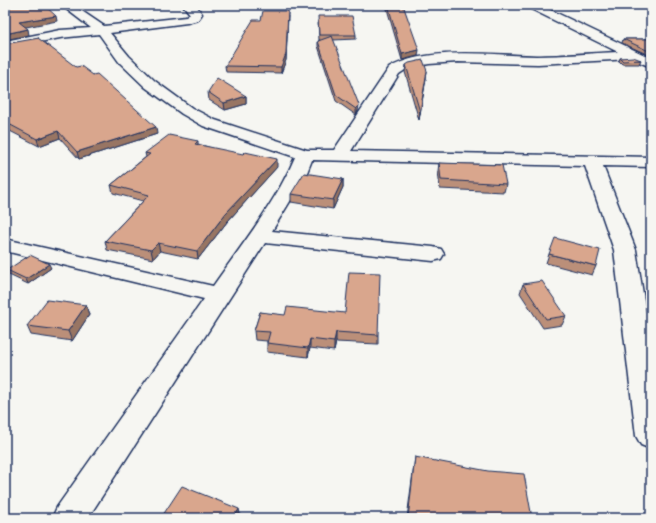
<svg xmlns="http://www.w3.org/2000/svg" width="656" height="523" font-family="Delius,sans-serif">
	<rect width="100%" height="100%" fill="#f6f6f2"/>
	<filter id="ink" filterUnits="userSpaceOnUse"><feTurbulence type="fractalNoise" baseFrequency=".025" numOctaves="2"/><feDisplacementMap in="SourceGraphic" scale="8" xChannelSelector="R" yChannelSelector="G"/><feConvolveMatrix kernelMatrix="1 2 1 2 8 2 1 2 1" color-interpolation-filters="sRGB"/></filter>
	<g filter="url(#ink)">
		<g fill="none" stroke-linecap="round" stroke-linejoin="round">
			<g stroke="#1b2f5e" stroke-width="3">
				<path id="street" d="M61,5H73L104,26L186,17L190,14L183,5H196L202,14L198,20L187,23L110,33L129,56L155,81L192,108L215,120L307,150H334L389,68C426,46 493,55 536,56C563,56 591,53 618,52L527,7L526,5H540L651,58V67L632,59L538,64L458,62L429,64L408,68L399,74L351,151L651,157V167L603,166L636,250L651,344V449L641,445L636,436L614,250L585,166L312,160L306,175L272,231L433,247L441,249L444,254L441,259L433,261L265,243L88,518H52L57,507L204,299L5,251V239L213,286C241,246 276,202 295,157L203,126L182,114L145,87L119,62L99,34L60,38L5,49V41L60,30L91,28Z"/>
			</g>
			<use href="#street" fill="#f6f6f2" fill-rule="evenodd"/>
		</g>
		<path fill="#bb8f79" stroke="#1b2f5e" d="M387,5H403L418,56L402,60L387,9Z
			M288,16L286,60L281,73L226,72L225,66L261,20Z
			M318,20L356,35V39L333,40L358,111L356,115L336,101L318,46V41L320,40H319Z
			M623,39H651V56L622,43Z
			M40,40L157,134L79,159L60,138L39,146L6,129H5V44Z
			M620,58L641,60L639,64H622L619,61Z
			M406,65L426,78L419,120L405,72Z
			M208,92L246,96V104L225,110L209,100Z
			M198,141V144L277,167L227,222L198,259L160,251L153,259L107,250L105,241L143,201L113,193L111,185L146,157L145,153Z
			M439,163L506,184L504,192L440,189L438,171Z
			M343,179V187L333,209L291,202V194Z
			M549,254L596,266L592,275L546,263Z
			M51,268L28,284L9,275L7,270Z
			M523,284L566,316L562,325L543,328L520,293Z
			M86,305L89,315L72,341L31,335L27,326Z
			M260,312L378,335V344L336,342L334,351L310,348L308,357L267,352V341L255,340L254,331Z
			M651,320V336L649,324Z
			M415,457L532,518H407Z"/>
		<path fill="#987463" stroke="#1b2f5e" d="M288,11L286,60L281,73V67Z
			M56,16L57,21L21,28L19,22Z
			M28,29L29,35L5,40V34Z
			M419,50L418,56L402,60V54Z
			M427,71L426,78L419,120L420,112Z
			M246,96V104L225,110L224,103Z
			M359,105L358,111L356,115V109Z
			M156,127L157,134L79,159L77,152Z
			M58,131L60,138L39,146L37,139Z
			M277,159V167L227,222L198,259L197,251L226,213Z
			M343,179V187L333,209V200Z
			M158,243L160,251L153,259L151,250Z
			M49,264L51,268L28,284L26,279Z
			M86,305L89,315L72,341L68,331Z
			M336,332V342L334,351V342Z
			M310,339V348L308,357V348Z
			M239,509L241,518H234Z"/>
		<path fill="#d9a68d" stroke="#1b2f5e" d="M5,5H44L56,16L19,22L28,29L5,34Z
			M388,5H403L419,50L402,54Z
			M263,11H288L286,54L281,67L225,66L253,20H261Z
			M318,16H352L356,35H319Z
			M332,36L359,105L356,109L336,95L318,41Z
			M38,38L76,67L81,66L93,75L97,74L156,127L77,152L58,131L37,139L5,122V95H6H5V44L39,38Z
			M623,39H651V52Z
			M633,57L641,60L623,61L620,58Z
			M423,60L427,71L420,112L406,65L409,63Z
			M217,78L246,96L224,103L208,92Z
			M169,135L198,141L195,144L243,154L245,152L277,159L226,213L197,251L158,243L151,250L105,241L149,195L111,185L150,154L145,153Z
			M439,163L502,165L506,184L441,180Z
			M304,173L343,179L333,200L291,194Z
			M555,238L600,250L596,266L549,254Z
			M30,255L49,264L26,279L7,270Z
			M349,272L380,273L378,335L336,332L334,342L310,339L308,348L267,343L270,332L254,331L260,312L285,315L287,307L345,313Z
			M542,281L566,316L546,319L523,284Z
			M47,300L86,305L68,331L27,326Z
			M415,457L488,471L524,474L532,518H408Z
			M182,486L239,509L234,518H161Z"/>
	</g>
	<rect width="656" height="523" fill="none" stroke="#f6f6f2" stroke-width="20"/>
	<rect x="10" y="10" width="636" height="503" fill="none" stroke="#1b2f5e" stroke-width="1.5" filter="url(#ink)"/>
</svg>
